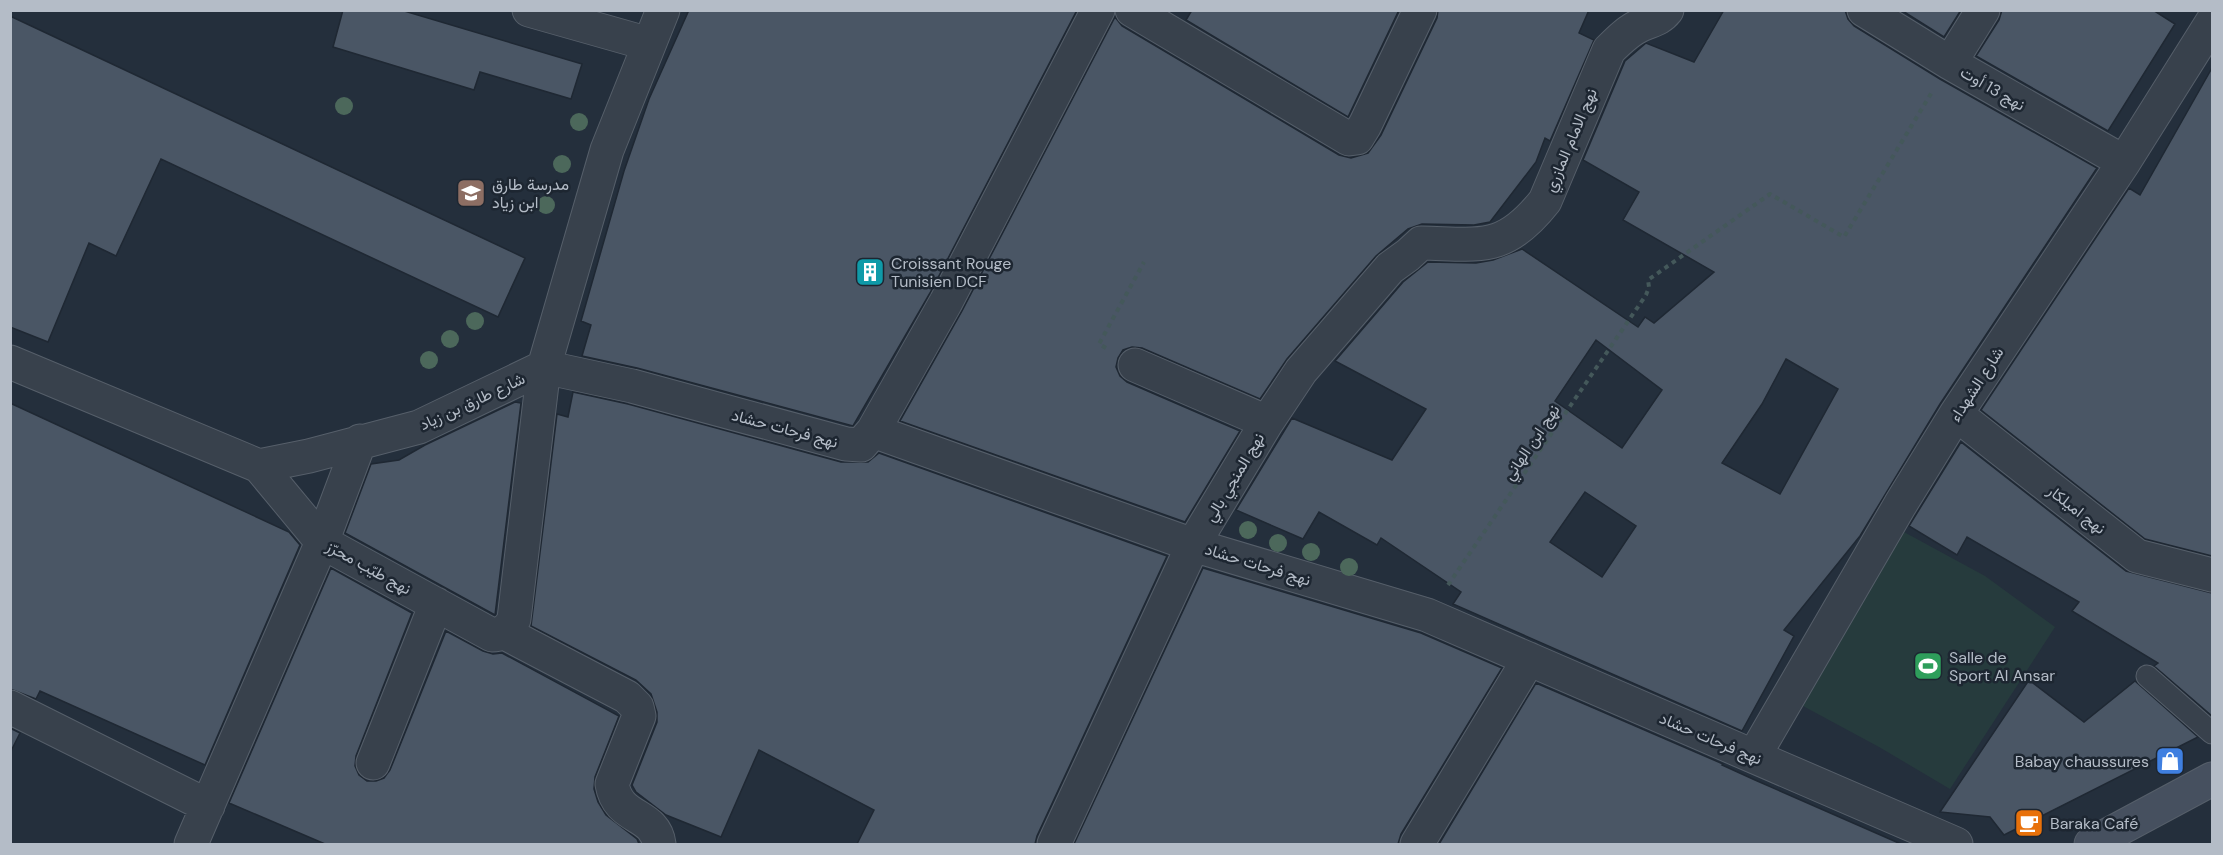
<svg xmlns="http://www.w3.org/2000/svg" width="2223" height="855" font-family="'DM Sans',Vazirmatn,sans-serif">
	<rect width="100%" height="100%" fill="#242f3c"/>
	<path fill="#263b3d" d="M1904,532L1985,576L2055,627L1950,789L1879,747L1803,706Z"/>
	<path fill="#4a5665" stroke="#1f2833" stroke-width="1.5" fill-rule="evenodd" d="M343,10H401L582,64L571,99L480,72L474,90L333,47Z
		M689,10H1077L930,293L853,426L637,368L582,356L591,325L581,321L624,171L649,99Z
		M1192,10H1399L1348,117L1186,20Z
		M1438,10H1589L1579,33L1594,40L1550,141L1545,138L1536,162L1490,222L1474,225L1422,224L1408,229L1376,256L1287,359L1260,399L1142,348L1132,347L1123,350L1118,358L1116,367L1120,376L1127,382L1240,431L1185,522L900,421L962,311L1115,17L1122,26L1339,155L1351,158L1368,153L1381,135L1437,18Z
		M1724,10H1845L1848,19L1854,26L1940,79L2097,168L1940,404L1860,536L1784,630L1794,636L1742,731L1453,604L1461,592L1381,538L1377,545L1319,512L1303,539L1236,510L1292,418L1392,460L1426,409L1335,361L1403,282L1428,262L1476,263L1493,260L1522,249L1638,327L1645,317L1654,323L1714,272L1623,220L1639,192L1583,160L1625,61L1646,43L1694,62ZM1596,340L1662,390L1622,448L1555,401ZM1786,359L1838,389L1780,494L1722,463L1762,404ZM1585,492L1636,526L1602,577L1550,542Z
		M1901,10H1961L1944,37Z
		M2002,10H2153L2175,24L2108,131L1976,56L1999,20Z
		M10,16L525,258L498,317L161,159L116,256L89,243L48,342L10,327Z
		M2212,68V556L2145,539L1981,410L2129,188L2140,195Z
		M573,392L628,404L841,462H868L879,453L1167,556L1037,836L1035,844H857L874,810L759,750L721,837L666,815L636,792L632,785L657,722V712L651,694L636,680L531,626L557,414L568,417Z
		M515,402L521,403L495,615L345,533L371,464L399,460L425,445Z
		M10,403L289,532L300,545L205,765L40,691L36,699L10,689Z
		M1961,442L2126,571L2212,593V716L2154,666L2158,663L2072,611L2079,602L1967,537L1957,555L1909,526Z
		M331,568L412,613L356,756L355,766L359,775L367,781H376L384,778L390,770L446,631L483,651L493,654L502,653L619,716L595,777L594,789L598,802L606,815L637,839L639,844H325L229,803Z
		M1203,568L1421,633L1502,668L1401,834L1398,844H1074Z
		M2029,680L2084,722L2135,681L2198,737L2004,835L1990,817L1940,812Z
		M1536,683L1723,764L1722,765L1755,780L1901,844H1439Z
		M10,728L20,733L10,753Z"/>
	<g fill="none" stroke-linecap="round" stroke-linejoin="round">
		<g stroke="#565f6a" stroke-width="23">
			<path id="lane" d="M2147,676L2212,733"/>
		</g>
		<g stroke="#565f6a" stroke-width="35">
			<path id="street" d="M529,10L649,44
				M1132,10L1349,139L1357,138L1365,125L1420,10
				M1864,10L1950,63L2124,162
				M1950,63L1983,10
				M10,362L259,466L309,456L419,427L544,367L607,150L663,10
				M1135,365L1267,422
				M1956,414L2137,556L2212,575
				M873,431L946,302L1098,10
				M259,466L322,542L492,635C502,635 510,629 514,619L544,367L632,386L846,444L861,445L873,431L1193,545L1427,615L1956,844
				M503,632L627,697L637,707L639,716L612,784C618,821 655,812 659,844
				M10,707L208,806
				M1754,756L1900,505L1956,414L2124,162L2212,22
				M373,763L436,604
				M191,844L322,542L360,441
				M1054,844L1193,545L1267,422L1301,371L1390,268L1408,255L1421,243C1481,244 1504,253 1545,201L1609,50C1619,40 1629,30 1641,25C1652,20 1659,20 1667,10
				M1417,844L1529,659"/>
		</g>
		<g stroke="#565f6a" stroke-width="35">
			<path id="secondary" d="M2091,844L2212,779"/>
		</g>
		<path stroke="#44585a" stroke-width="4" stroke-dasharray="4.5 4.5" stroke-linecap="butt" d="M1106,348L1099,344L1144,262
			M1448,585L1646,295L1649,287L1648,280L1770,194L1844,237L1932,92"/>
		<use href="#lane" stroke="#38414c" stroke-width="21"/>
		<use href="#street" stroke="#38414c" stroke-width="33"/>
		<use href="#secondary" stroke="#46505f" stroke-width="33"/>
	</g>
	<g fill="#4c685b">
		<circle cx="344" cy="106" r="9"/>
		<circle cx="579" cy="122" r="9"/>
		<circle cx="562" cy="164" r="9"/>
		<circle cx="546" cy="205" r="9"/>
		<circle cx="475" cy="321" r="9"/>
		<circle cx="450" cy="339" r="9"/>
		<circle cx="429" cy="360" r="9"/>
		<circle cx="1248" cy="530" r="9"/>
		<circle cx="1278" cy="543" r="9"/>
		<circle cx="1311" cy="552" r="9"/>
		<circle cx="1349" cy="567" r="9"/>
	</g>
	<defs>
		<g id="school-square" transform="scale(1.5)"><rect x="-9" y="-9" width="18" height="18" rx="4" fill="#8d6e63" stroke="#1d2631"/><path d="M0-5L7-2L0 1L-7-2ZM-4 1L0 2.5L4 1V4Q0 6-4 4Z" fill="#fff"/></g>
		<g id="building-square" transform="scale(1.5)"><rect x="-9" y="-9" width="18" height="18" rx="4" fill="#0f9aa8" stroke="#1d2631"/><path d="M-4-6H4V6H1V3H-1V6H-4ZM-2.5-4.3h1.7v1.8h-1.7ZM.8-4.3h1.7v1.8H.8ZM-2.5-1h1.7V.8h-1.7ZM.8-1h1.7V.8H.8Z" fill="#fff"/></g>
		<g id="stadium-square" transform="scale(1.5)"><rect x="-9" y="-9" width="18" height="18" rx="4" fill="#2e9e5b" stroke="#1d2631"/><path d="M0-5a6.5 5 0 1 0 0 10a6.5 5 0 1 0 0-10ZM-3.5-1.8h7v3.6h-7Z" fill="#fff"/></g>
		<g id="shop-square" transform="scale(1.5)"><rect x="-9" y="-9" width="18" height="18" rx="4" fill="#3f7fe0" stroke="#1d2631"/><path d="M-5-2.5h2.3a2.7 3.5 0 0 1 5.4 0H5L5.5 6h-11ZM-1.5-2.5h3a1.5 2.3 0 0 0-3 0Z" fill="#fff"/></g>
		<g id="cafe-square" transform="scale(1.5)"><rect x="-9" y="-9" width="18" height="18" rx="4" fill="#e8710a" stroke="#1d2631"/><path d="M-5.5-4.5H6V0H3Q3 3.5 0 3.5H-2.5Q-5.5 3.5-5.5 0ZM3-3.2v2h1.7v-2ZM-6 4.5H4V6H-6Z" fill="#fff"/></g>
	</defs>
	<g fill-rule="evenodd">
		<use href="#school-square" x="471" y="193"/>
		<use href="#building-square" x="870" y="272"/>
		<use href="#stadium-square" x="1928" y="666"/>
		<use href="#shop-square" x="2170" y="761"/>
		<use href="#cafe-square" x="2029" y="823"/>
	</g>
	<g text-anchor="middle" stroke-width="5" stroke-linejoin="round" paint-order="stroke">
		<g font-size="16" fill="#b4bcc7" stroke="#1d2631">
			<text transform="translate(1993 88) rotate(30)" y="6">نهج 13 أوت</text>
			<text transform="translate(1570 140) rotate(-67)" y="6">نهج الامام المازري</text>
			<text transform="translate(1976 384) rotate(-57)" y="6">شارع الشهداء</text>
			<text transform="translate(472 401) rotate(-25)" y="6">شارع طارق بن زياد</text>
			<text transform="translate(785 428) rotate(15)" y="6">نهج فرحات حشاد</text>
			<text transform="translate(1531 442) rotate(-56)" y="6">نهج ابن الهاني</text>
			<text transform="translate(1234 477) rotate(-59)" y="6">نهج المنجي بالي</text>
			<text transform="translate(2077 509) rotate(38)" y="6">نهج اميلكار</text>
			<text transform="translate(1258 564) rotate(17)" y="6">نهج فرحات حشاد</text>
			<text transform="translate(369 567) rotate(29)" y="6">نهج طيّب محرّز</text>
			<text transform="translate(1711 738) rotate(23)" y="6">نهج فرحات حشاد</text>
		</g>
		<g font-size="16" fill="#b4bcc7" stroke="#1d2631" text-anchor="start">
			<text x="492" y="190">مدرسة طارق<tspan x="492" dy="18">ابن زياد</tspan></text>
			<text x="891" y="269">Croissant Rouge<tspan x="891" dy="18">Tunisien DCF</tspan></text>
			<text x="1949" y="663">Salle de<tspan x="1949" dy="18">Sport Al Ansar</tspan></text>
			<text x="2149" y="767" text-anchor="end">Babay chaussures</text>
			<text x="2050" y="829">Baraka Café</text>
		</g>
	</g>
	<rect width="2223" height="855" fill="none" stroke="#b4bcc7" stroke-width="24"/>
</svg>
